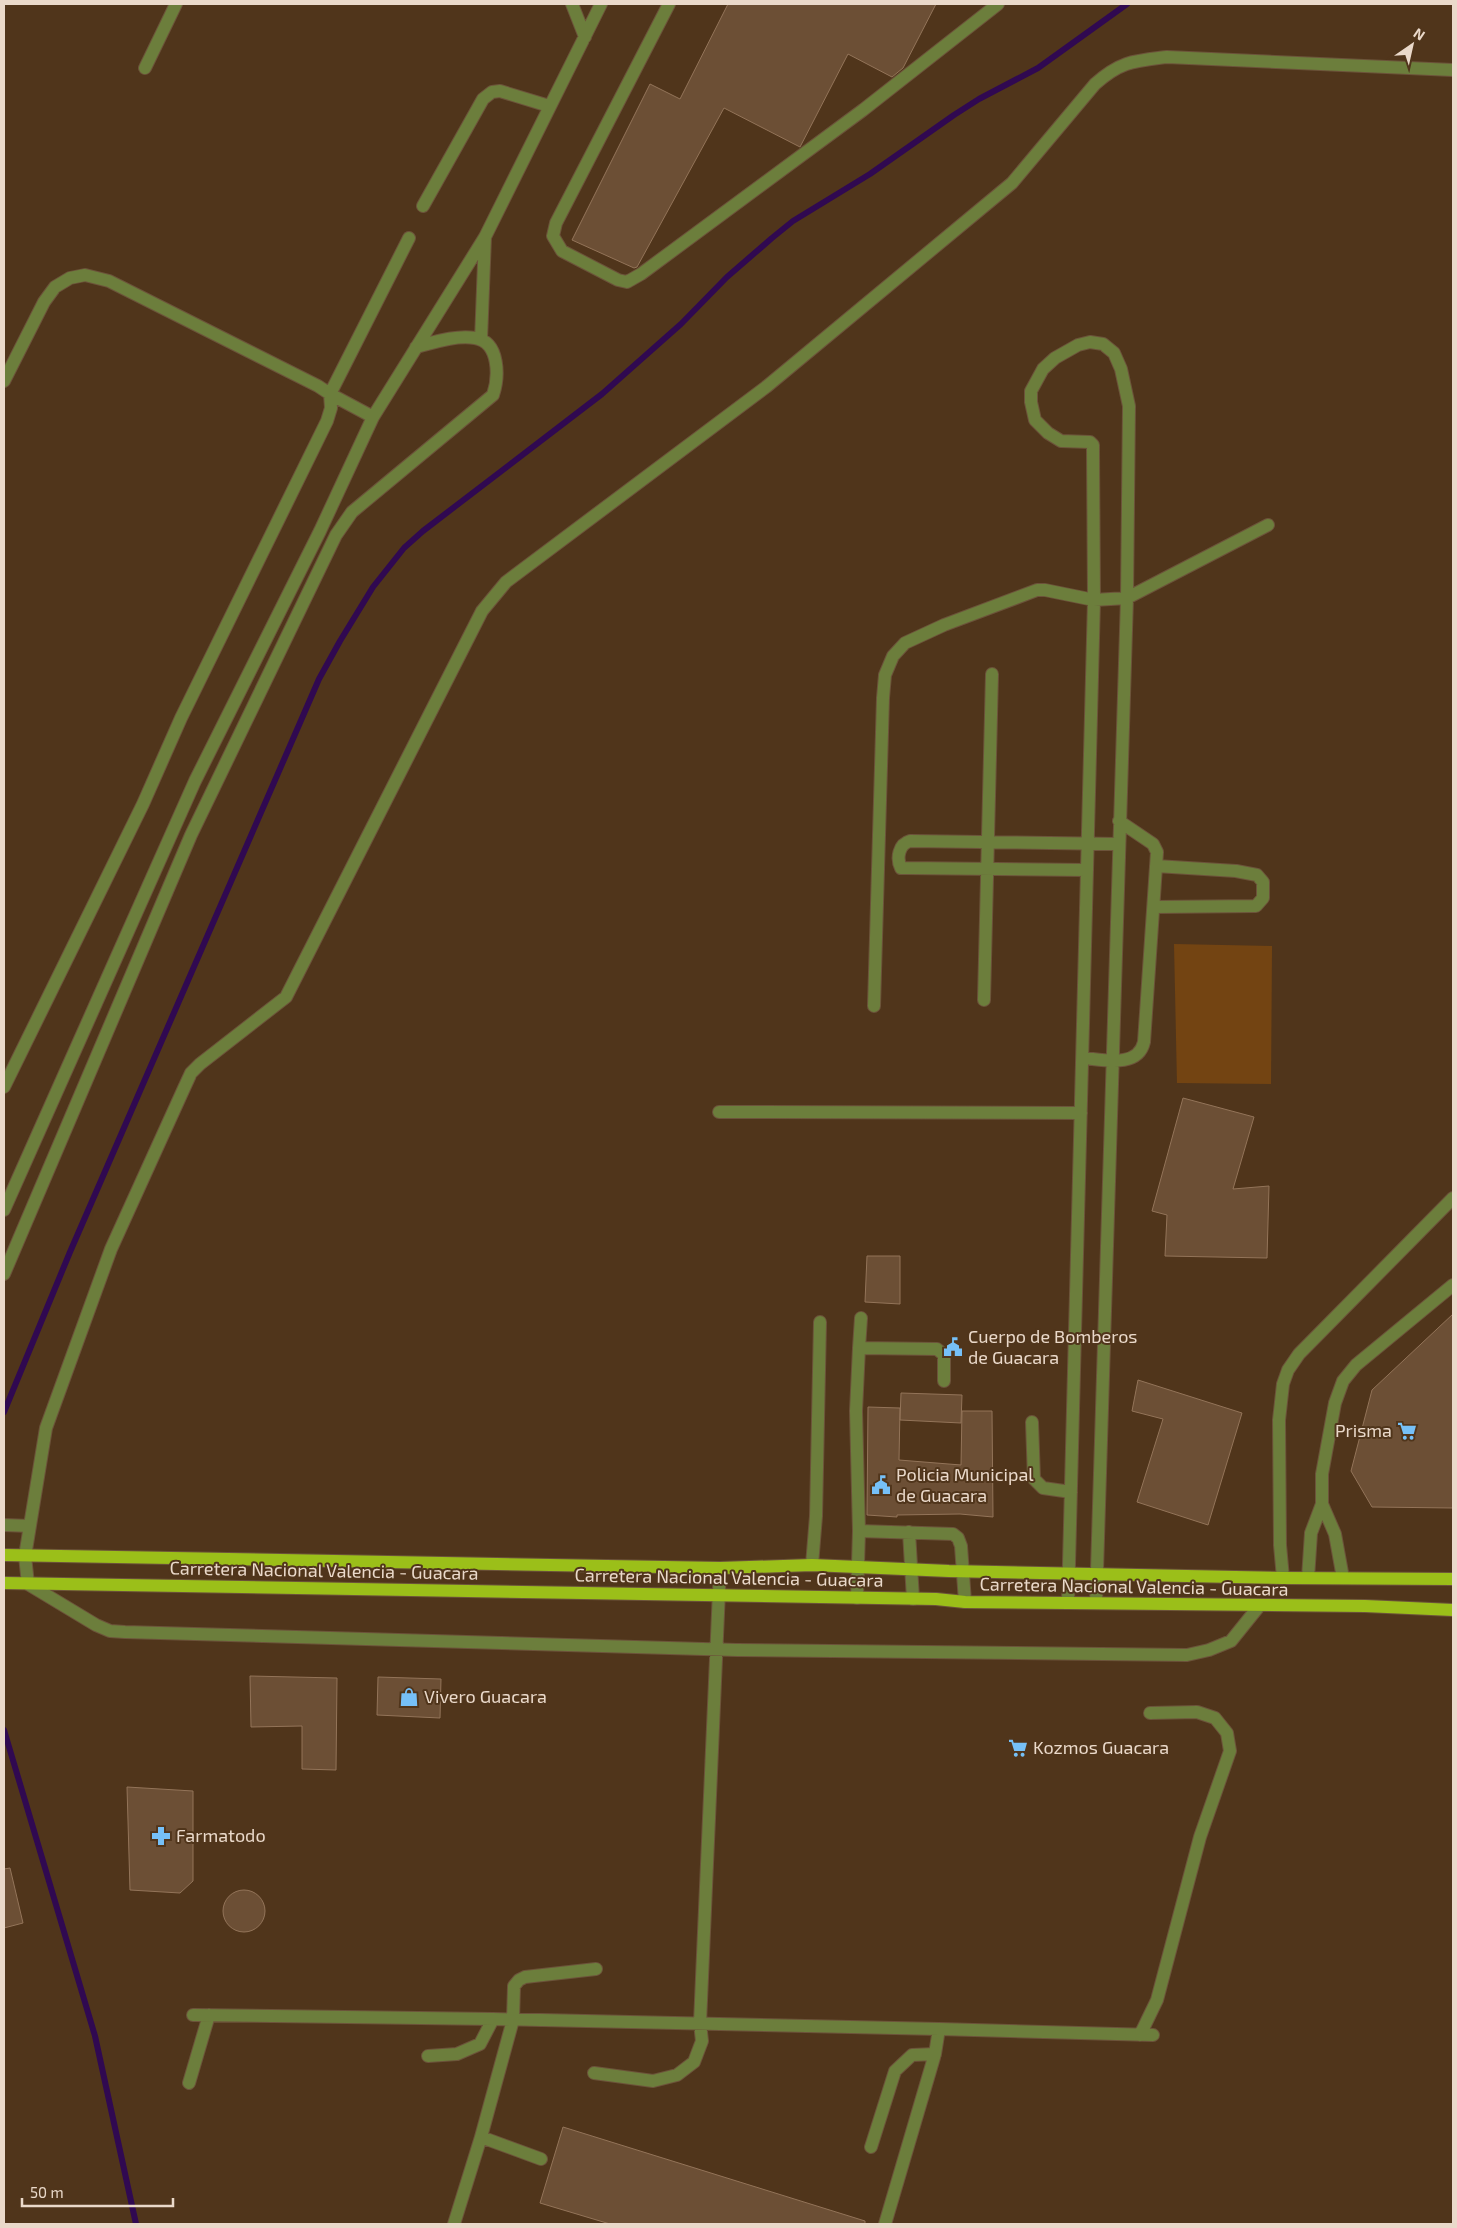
<svg xmlns="http://www.w3.org/2000/svg" width="1457" height="2228" font-family="'Exo 2',sans-serif">
	<rect width="100%" height="100%" fill="#50351b"/>
	<path fill="#734412" d="M1174,944L1272,946L1271,1084L1177,1083Z"/>
	<g fill="none" stroke-linecap="round" stroke-linejoin="round">
		<path stroke="#300951" stroke-width="6" d="M4,1412L70,1252L319,679L340,641L373,587L404,548L423,531L602,394L681,324L727,277L772,238L793,221L870,174L954,115L979,99L1038,68L1127,4
			M4,1730L95,2036L136,2224"/>
	</g>
	<path fill="#6c4f35" stroke="#937459" d="M728,4H936L903,68L892,77L848,54L800,147L724,108L637,267L634,268L572,240L650,84L680,99Z
		M1183,1098L1254,1117L1233,1189L1269,1186L1267,1258L1165,1256L1167,1215L1152,1211Z
		M867,1256H900V1304L865,1302Z
		M1453,1314V1508L1372,1507L1351,1471L1372,1390Z
		M1138,1380L1242,1413L1208,1525L1137,1502L1163,1419L1132,1411Z
		M901,1393L962,1395L961,1423L900,1420Z
		M868,1407L900,1408L899,1460L961,1465L962,1411H992L993,1517L960,1514L897,1515V1517L867,1515Z
		M250,1676L337,1678L336,1770L302,1769V1726L251,1727Z
		M378,1677L441,1679L440,1718L377,1715Z
		M127,1787L193,1791V1881L180,1893L130,1890Z
		M10,1868L23,1923L4,1928V1869Z
		M223 1911a21 21 0 1 1 42 0a21 21 0 1 1-42 0Z
		M563,2127L865,2221V2224H610L540,2203Z"/>
	<g fill="none" stroke-linecap="round" stroke-linejoin="round">
		<g stroke="#6c533a" stroke-width="14">
			<path id="minor" d="M572,4L585,37
				M669,4L556,223L553,236L562,251L618,280L627,282L641,274L863,110L998,4
				M145,68L176,4
				M423,206L483,99L492,92L500,91L549,106
				M481,340L485,237
				M4,381L44,302L55,287L70,278L85,275L109,281L318,386L330,394L331,408L327,421L181,718L143,804L4,1087
				M373,417L330,394L409,238
				M1086,870L905,868H901C896,858 899,844 910,841L1118,844
				M1154,907L1256,906L1263,898V882L1257,875L1236,871L1156,866
				M984,1000L992,674
				M874,1006L883,698L885,675L893,656L905,643L944,625L1037,590H1045L1094,600L1127,598L1268,525
				M1084,1058C1105,1060 1138,1068 1144,1042L1157,852L1153,844L1119,821
				M719,1112L1081,1113
				M4,1210L195,781L320,531L373,417L485,237L601,4
				M4,1274L191,835L336,535L352,512L493,395C499,377 500,342 475,338C456,335 435,342 416,347
				M859,1348L861,1318
				M1032,1422L1034,1479L1043,1488L1071,1492
				M1322,1504L1335,1534L1343,1578
				M4,1525L30,1526
				M859,1531L856,1411L859,1348L937,1349L944,1355V1381
				M909,1532L913,1599
				M812,1565L816,1516L820,1322
				M1283,1578L1280,1545L1279,1420L1283,1384L1288,1370L1299,1354L1453,1198
				M1308,1578L1311,1533L1322,1504V1474L1335,1403L1343,1381L1356,1365L1453,1285
				M857,1598L859,1531L953,1534L958,1538L961,1546L965,1602
				M1068,1602L1094,600L1093,450V445L1090,442L1061,441L1048,433L1035,420L1031,402V391L1043,369L1055,358L1078,345L1090,342L1103,344L1114,353L1121,369L1129,406L1127,598L1096,1603
				M1260,1605L1231,1641L1209,1650L1187,1655L737,1650L125,1632L110,1631L96,1625L28,1584L25,1556L46,1428L111,1249L185,1086L191,1073L200,1064L286,997L482,611L506,582L766,387L1012,183L1095,84C1121,61 1134,61 1167,57L1453,70
				M193,2015L493,2019L939,2029L935,2054L885,2224
				M939,2029L1153,2035
				M1140,2035L1157,2000L1200,1837L1230,1751L1227,1733L1215,1718L1197,1712L1150,1713
				M428,2056L457,2054L480,2044L493,2019
				M594,2073L653,2081L677,2075L694,2062L702,2041L700,2023L720,1568
				M189,2083L209,2015
				M481,2137L541,2159
				M871,2147L895,2071L912,2055L935,2054
				M454,2224L481,2137L513,2020L514,1986L519,1980L525,1977L596,1969"/>
		</g>
		<g stroke="#6c533a" stroke-width="14">
			<path id="major" d="M4,1555L720,1568L812,1565L949,1571L1283,1578L1453,1579
				M4,1583L936,1599L965,1602L1365,1606L1453,1610"/>
		</g>
		<use href="#minor" stroke="#6c7e3c" stroke-width="12"/>
		<use href="#major" stroke="#9bbf19" stroke-width="12"/>
	</g>
	<defs>
		<g id="civic-bare" transform="scale(1.5)"><path d="M-.6-6.5H3V-4.5H.6V-3L4-1V1h2V6H-6V1h2V-1L-.6-3ZM-1.2 2.5V6h2.4V2.5Z" fill="#76c0f7" stroke="#50351b" stroke-width="2.5" paint-order="stroke"/></g>
		<g id="supermarket-bare" transform="scale(1.5)"><path d="M-6-5.5h2.5l.6 2H6L4.5 2H-2.5L-4.4-4H-6ZM-1.5 3.2a1.3 1.3 0 1 0 .1 0ZM3 3.2a1.3 1.3 0 1 0 .1 0Z" fill="#76c0f7" stroke="#50351b" stroke-width="2.5" paint-order="stroke"/></g>
		<g id="shop-bare" transform="scale(1.5)"><path d="M-5-2.5h2.3a2.7 3.5 0 0 1 5.4 0H5L5.5 6h-11ZM-1.5-2.5h3a1.5 2.3 0 0 0-3 0Z" fill="#76c0f7" stroke="#50351b" stroke-width="2.5" paint-order="stroke"/></g>
		<g id="pharmacy-bare" transform="scale(1.5)"><path d="M-2-6h4v4h4v4h-4v4h-4v-4h-4v-4h4Z" fill="#76c0f7" stroke="#50351b" stroke-width="2.5" paint-order="stroke"/></g>
	</defs>
	<g fill-rule="evenodd">
		<use href="#civic-bare" x="953" y="1347"/>
		<use href="#supermarket-bare" x="1407" y="1431"/>
		<use href="#civic-bare" x="881" y="1485"/>
		<use href="#shop-bare" x="409" y="1697"/>
		<use href="#supermarket-bare" x="1018" y="1748"/>
		<use href="#pharmacy-bare" x="161" y="1836"/>
	</g>
	<g text-anchor="middle" stroke-width="4" stroke-linejoin="round" paint-order="stroke">
		<g font-size="18" fill="#ead9ca" stroke="#50351b" text-anchor="start">
			<text x="968" y="1343">Cuerpo de Bomberos<tspan x="968" dy="21">de Guacara</tspan></text>
			<text x="1392" y="1437" text-anchor="end">Prisma</text>
			<text x="896" y="1481">Policia Municipal<tspan x="896" dy="21">de Guacara</tspan></text>
			<text x="424" y="1703">Vivero Guacara</text>
			<text x="1033" y="1754">Kozmos Guacara</text>
			<text x="176" y="1842">Farmatodo</text>
		</g>
		<g font-size="18" fill="#ead9ca" stroke="#50351b">
			<text transform="translate(324 1571) rotate(1)" y="6">Carretera Nacional Valencia - Guacara</text>
			<text transform="translate(729 1578) rotate(1)" y="6">Carretera Nacional Valencia - Guacara</text>
			<text transform="translate(1134 1587) rotate(1)" y="6">Carretera Nacional Valencia - Guacara</text>
		</g>
	</g>
	<rect width="1457" height="2228" fill="none" stroke="#ead9ca" stroke-width="10"/>
	<g transform="translate(1412 45) rotate(34)" stroke="#50351b" stroke-width="4" paint-order="stroke">
	<path d="M0-4L9 19L0 12L-9 19Z" fill="#ead9ca"/>
	<text y="-8" font-size="14" font-weight="bold" text-anchor="middle" fill="#ead9ca">N</text>
	</g>
	<path d="M22 2198v8h151v-8" fill="none" stroke="#ead9ca" stroke-width="2.5"/>
	<text x="30" y="2198" font-size="15" fill="#ead9ca" stroke="#50351b" stroke-width="4" paint-order="stroke">50 m</text>
</svg>
